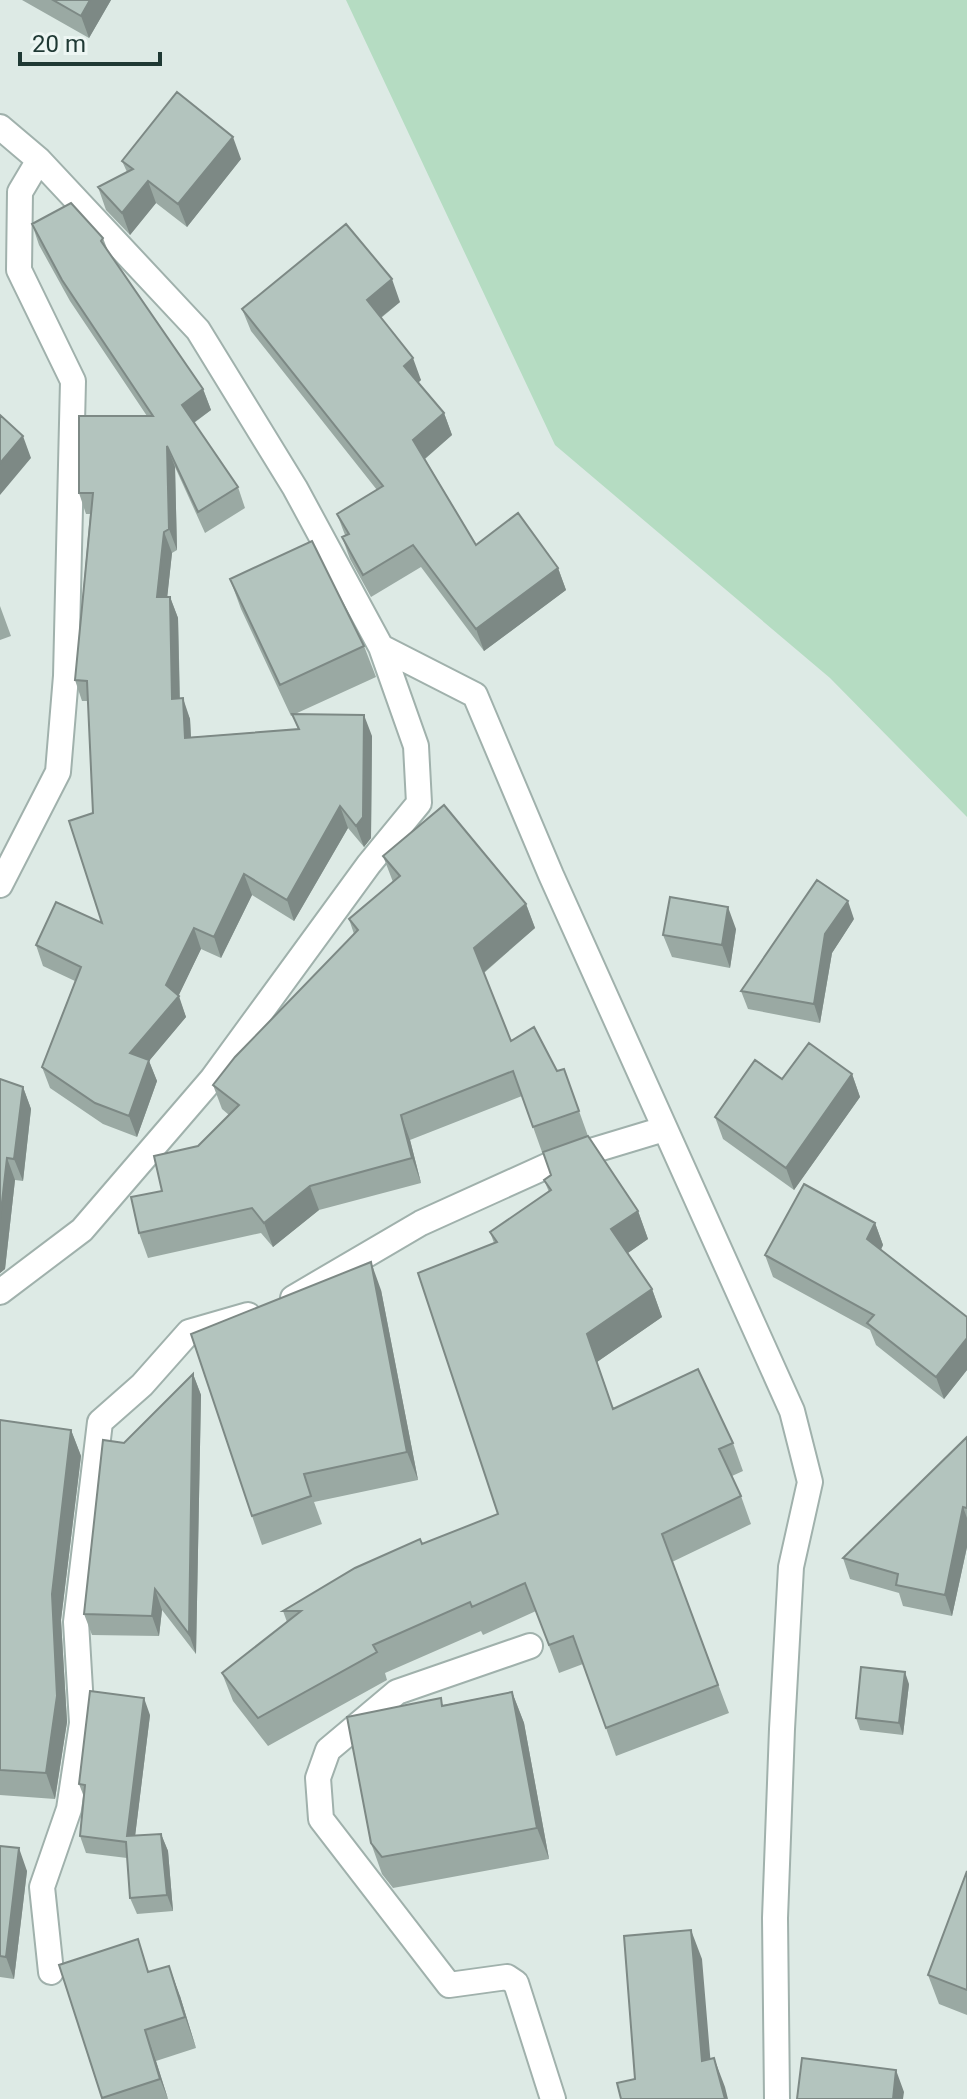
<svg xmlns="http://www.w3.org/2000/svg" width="967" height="2099" font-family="Roboto,sans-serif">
	<rect width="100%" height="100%" fill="#ddeae5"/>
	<path fill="#b5dcc2" d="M346,0H967V817L830,678L555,445Z"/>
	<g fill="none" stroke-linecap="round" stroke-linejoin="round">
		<g stroke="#a0b1ac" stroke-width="28">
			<path id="minor" d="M0,127L39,160L198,330L295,488L381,647L475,695L551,875L792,1411L810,1482L791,1567L782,1729L775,1918L777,2099
				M0,885L58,772L66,676L73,381L19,270L20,192L39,160
				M0,1292L82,1230L212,1079L369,864L419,803L416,746L381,647
				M293,1298L421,1223L558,1161L664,1129
				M530,1646L397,1692L328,1750L318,1778L321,1819L449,1985L507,1977L516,1983L553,2099
				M51,1972L42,1887L69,1809L82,1723L76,1622L100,1422L142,1385L189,1332L248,1315"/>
		</g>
		<use href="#minor" stroke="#fff" stroke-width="24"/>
	</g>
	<path fill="#9aa9a3" d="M22,0H111L89,38Z
		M241,159L187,227L156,203L130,235L106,210L98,187L127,172L122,161Z
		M32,224L103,238L108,251L203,389L211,410L194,423L238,487L245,508L205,533L175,467L177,550L172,553L167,597H170L178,618L180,698L190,719L191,737L298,729L293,715L291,716L241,609L230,579L364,646L376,677L295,714L372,736L371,838L364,847L348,828L294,921L252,895L221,958L201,949L178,996L186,1017L149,1061L157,1081L137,1137L103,1124L50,1088L42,1067L75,981L43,966L36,945L102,923L93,813L88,701H82L75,680L90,514H86L79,493L147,416L70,301L39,245Z
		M400,302L381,318L421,380L418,383L444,413L452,435L425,459L476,545L558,568L566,590L484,651L421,567L371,597L350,559L342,537L345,535L337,514L377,490L251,331L242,309Z
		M0,606L11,636L0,640Z
		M383,856L526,904L535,928L484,973L511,1041L557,1071L564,1069L588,1136L542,1152L522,1096L410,1140L421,1183L319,1210L273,1247L261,1233L148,1258L139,1233L162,1191L198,1146L229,1115L222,1109L213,1085L354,934L349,919L393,882Z
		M854,919L832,953L820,1023L748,1009L741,991Z
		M736,929L730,968L672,957L663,935Z
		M852,1074L860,1097L794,1190L723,1139L715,1117L782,1079Z
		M0,1079L23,1087L31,1109L23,1181L15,1180L5,1269L0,1273Z
		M544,1180L638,1211L648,1239L628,1253L652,1289L662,1317L597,1362L613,1408L733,1443L743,1471L732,1476L741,1496L751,1524L672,1562L729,1713L616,1756L583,1664L559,1673L536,1611L483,1635L481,1631L385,1673L387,1680L268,1746L233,1701L222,1673L287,1622L283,1611L422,1544L498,1514L494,1243L490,1232L549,1192Z
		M875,1223L883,1245L881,1250L967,1317V1370L944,1399L876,1345L870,1330L773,1277L765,1255Z
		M381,1290L418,1480L314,1502L322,1524L262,1545L252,1516Z
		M193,1374L201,1395L196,1654L162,1610L159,1636L92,1635L84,1614L124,1443Z
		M0,1420L71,1430L81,1456L61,1620L67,1722L55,1799L0,1795Z
		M967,1437V1547L952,1616L903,1606L899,1593L850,1579L843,1558Z
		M909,1684L903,1735L860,1730L856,1718Z
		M512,1692L524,1723L549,1859L393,1888L382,1874L371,1843L443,1705Z
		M150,1715L135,1836L161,1834L168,1851L173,1911L137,1914L130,1898L127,1858L86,1853L80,1836L84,1797L79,1784Z
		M0,1846L27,1871L14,1979L0,1977Z
		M967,1871V2015L939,2004L928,1975Z
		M59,1965L150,1972L180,1996L196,2048L156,2061L168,2099H102Z"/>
	<path fill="#7d8985" d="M90,0H111L89,38L81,16Z
		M233,137L241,159L187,227L178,204Z
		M148,181L156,203L130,235L122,213Z
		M392,279L400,302L375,322L367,300Z
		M413,358L421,380L412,388L404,366Z
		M203,389L211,410L189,426L182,405Z
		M444,413L452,435L421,462L413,440Z
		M23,436L31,458L0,495V463Z
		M167,446L175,467L177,550L169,529Z
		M164,532L172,553L165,618L157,597Z
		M558,568L566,590L484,651L476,629Z
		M170,597L178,618L180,720L172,699Z
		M183,698L190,719L192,759L185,738Z
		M364,715L372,736L371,838L364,847L356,826Z
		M340,806L348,828L294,921L287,900Z
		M244,874L252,895L221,958L214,937Z
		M848,901L854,919L832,953L820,1023L814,1004L825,934Z
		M526,904L535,928L483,973L474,948Z
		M728,907L736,929L730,968L722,945Z
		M194,928L201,949L178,997L179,996L186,1017L149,1061L157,1081L137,1137L129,1116L130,1053Z
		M852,1074L860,1097L794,1190L786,1168Z
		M23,1087L31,1109L23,1181L14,1159Z
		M401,1115L410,1140L421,1183L412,1158Z
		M7,1158L15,1180L5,1269L0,1273V1220Z
		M310,1186L319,1210L273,1247L264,1223Z
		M638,1211L648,1239L622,1257L611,1229Z
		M875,1223L883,1245L875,1261L867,1239Z
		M371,1262L381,1290L418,1480L407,1452Z
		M652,1289L662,1317L597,1362L587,1334Z
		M967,1338V1370L944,1399L936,1377Z
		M193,1374L201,1395L196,1654L189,1634Z
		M71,1430L81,1456L61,1620L67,1722L55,1799L46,1773L52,1594Z
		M963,1507L967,1518V1547L952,1616L945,1595Z
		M155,1589L162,1610L159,1636L152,1616Z
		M905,1672L909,1684L903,1735L899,1723Z
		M512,1692L524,1723L549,1859L537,1828Z
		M144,1698L150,1715L133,1853L127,1836Z
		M161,1834L168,1851L173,1911L167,1895Z
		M19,1848L27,1871L14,1979L6,1957Z
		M691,1930L702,1959L713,2090L702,2061Z
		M169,1966L180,1996L196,2048L185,2017Z
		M145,2030L156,2061L168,2099L160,2079Z
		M714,2058L725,2087L728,2099H725Z
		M896,2070L904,2092L903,2099H893Z"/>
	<path fill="#b3c4be" stroke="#7d8985" stroke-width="2" d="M53,0H90L81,16Z
		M177,92L233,137L178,204L148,181L122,213L98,187L133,169L122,161Z
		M71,203L103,238L101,241L203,389L182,405L238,487L198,512L167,446L169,529L164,532L157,597H170L172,699L183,698L185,738L299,729L292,714L364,715L363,817L356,826L340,806L287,900L244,874L214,937L194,928L166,985L179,996L130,1053L149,1060L129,1116L95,1103L42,1067L81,967L36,945L56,902L102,923L69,821L93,813L87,681L75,680L93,493H79V416H153L62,280L32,224Z
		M346,224L392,279L367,300L413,358L404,366L444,413L413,440L476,545L518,513L558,568L476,629L413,545L363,575L342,537L349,534L337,514L383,486L242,309Z
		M0,415L23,436L0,463Z
		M312,541L364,646L280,685L230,579Z
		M444,805L526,904L474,948L511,1041L534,1027L557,1071L564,1069L579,1111L533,1127L513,1071L401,1115L412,1158L310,1186L264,1223L252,1208L139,1233L131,1197L162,1191L154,1156L198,1146L239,1105L213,1085L235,1057L358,930L349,919L400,876L383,856Z
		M817,880L848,901L825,934L814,1004L741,991Z
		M670,897L728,907L722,945L663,935Z
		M809,1043L852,1074L786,1168L715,1117L755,1060L782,1079Z
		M0,1079L23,1087L14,1159L7,1158L0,1220Z
		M588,1136L638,1211L611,1229L652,1289L587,1334L613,1409L698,1369L733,1443L719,1449L741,1496L662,1534L718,1685L606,1728L573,1636L549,1645L525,1583L472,1607L470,1602L373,1645L377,1652L258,1718L222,1673L301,1611H283L355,1568L420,1539L422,1544L498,1514L418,1273L497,1242L490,1232L551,1190L544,1180L551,1175L543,1152Z
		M804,1184L875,1223L867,1239L967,1317V1338L936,1377L867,1323L874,1315L765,1255Z
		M371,1262L407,1452L304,1474L311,1496L252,1516L191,1334Z
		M193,1374L189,1634L155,1589L152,1616L84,1614L103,1440L124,1443Z
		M0,1420L71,1430L52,1594L57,1696L46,1773L0,1770Z
		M967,1437V1508L963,1507L945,1595L896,1585L898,1574L843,1558Z
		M861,1667L905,1672L899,1723L856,1718Z
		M90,1691L144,1698L127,1836L161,1834L167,1895L130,1898L126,1842L80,1836L85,1785L79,1784Z
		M512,1692L537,1828L382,1857L371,1843L347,1717L441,1698L442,1706Z
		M0,1846L19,1848L6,1957L0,1956Z
		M967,1871V1990L928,1975Z
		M691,1930L702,2061L714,2058L725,2099H621L617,2083L635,2079L624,1936Z
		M138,1939L148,1972L169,1966L185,2017L145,2030L160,2079L102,2098L59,1965Z
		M802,2058L896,2070L893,2099H797Z"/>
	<path d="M20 52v12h140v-12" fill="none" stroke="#1f3934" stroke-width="4"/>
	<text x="32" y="52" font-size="24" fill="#1f3934" stroke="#edf6f3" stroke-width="6" paint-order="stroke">20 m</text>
</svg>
